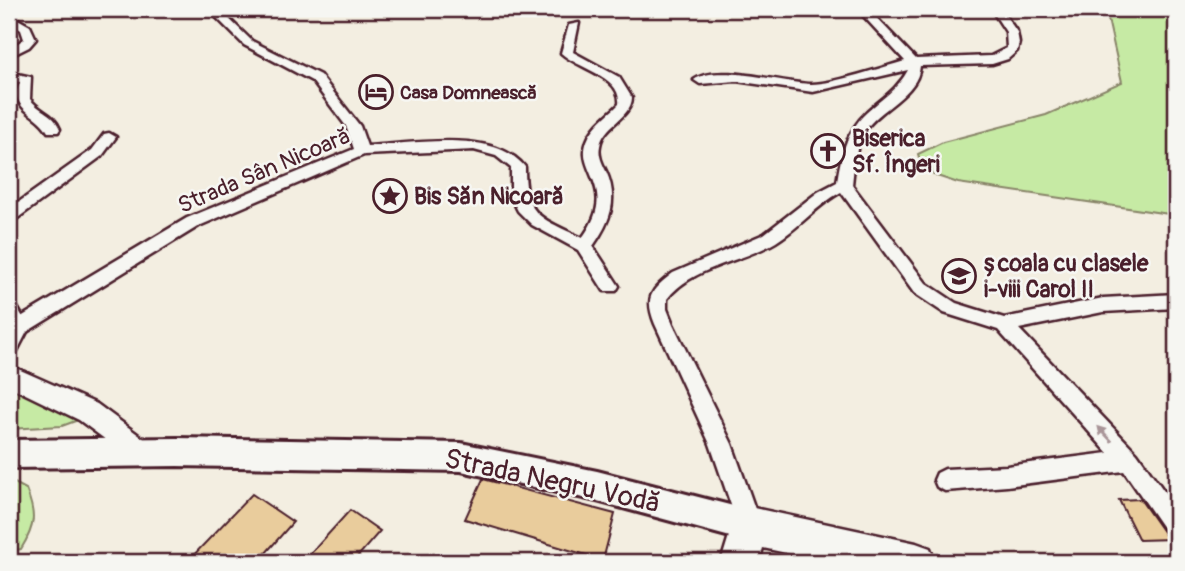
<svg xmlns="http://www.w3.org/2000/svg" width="1185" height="571" font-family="Pangolin,sans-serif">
	<rect width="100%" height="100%" fill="#f3eee1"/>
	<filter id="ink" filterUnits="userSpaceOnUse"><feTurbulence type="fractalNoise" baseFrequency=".0143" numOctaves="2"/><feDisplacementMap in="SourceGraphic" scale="14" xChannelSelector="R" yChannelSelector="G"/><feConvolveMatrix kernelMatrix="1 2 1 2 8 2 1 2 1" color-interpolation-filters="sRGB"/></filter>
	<g filter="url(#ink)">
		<path fill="#c6eaa4" stroke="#888468" stroke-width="2" d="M1111,9H1176V215L958,183L937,176L922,167L918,154L943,142L1046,115L1122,82L1108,19Z
			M9,385L77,415L78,420L62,426L9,429Z
			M9,480L26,489C36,514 36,525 21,549L9,551Z"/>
		<path fill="#e9cc9c" stroke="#4a1f2b" stroke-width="2" d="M821,138H829L837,143L836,161L819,158Z
			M483,479L615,514L603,560L465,519Z
			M252,494L293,522L258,562H187Z
			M1140,499L1166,536L1171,539L1139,540L1119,500Z
			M350,510L380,531L353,562H303Z"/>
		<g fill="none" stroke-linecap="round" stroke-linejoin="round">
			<g stroke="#4a1f2b" stroke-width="5">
				<path id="minor" d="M208,9H219L252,41L320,75L360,126L367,146C413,144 494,128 525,167C525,217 540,217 582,238C620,187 575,173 587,141C593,125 607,116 619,104C622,76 578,69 561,53L569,25L579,23L573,52L619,77L632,98C631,118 603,125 600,146C598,155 602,163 606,171C619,200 610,222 593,246L619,286L616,291H604L578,250L532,225L518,211L511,197V168L496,156L474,150L364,155L199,226L25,333L18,335L11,333L9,328L11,323L187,218L354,149L346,126L312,81L244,45Z
					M857,9H868L916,59L991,56L1007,48L1006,32L991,9H1001L1017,32L1019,43L1017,51L1008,59L992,64L920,66C918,95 878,109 864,132C855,147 854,167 852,185L926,283L956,303L1004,318L1103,298L1176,294V308L1103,312L1019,329L1137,453L1176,508V539L1168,535L1124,471L1007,486L945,491L937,487L934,480L937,473L945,469L1007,466L1108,453L998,330L944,313L914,293L841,192C817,205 800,227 776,242C741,263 694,265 667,299V309L673,324L732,444L761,526L757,534L749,538L741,534L710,444L655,324C644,297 651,290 673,273L764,234L818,192L837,182C841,156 846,132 866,113C881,99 898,89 908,70L813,92L736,81L700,84L694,80C715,63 783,83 810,84C830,85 883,67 905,61Z
					M9,14L30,26L36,39L29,47L9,57V49L24,39L21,30L9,22Z
					M9,72L31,77L30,99C41,113 53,112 60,129L58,132H48C39,115 21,114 16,94L20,82L9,80Z
					M109,133L116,137L102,156L15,220L9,221V209L92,150L104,134Z"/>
			</g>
			<g stroke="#4a1f2b" stroke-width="5">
				<path id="tertiary" d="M9,305L17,307L29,328L17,351L9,354Z
					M9,365L97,404L151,444L155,452L151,460L142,464L133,460L79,420L9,386Z"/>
			</g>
			<g stroke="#4a1f2b" stroke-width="6">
				<path id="secondary" d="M177,438L461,443L597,471L749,510L761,514L765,526L761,538L749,542L597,501L461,471L177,466L9,468V440Z"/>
			</g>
			<g stroke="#4a1f2b" stroke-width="5">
				<path id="primary" d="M749,507L916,543L930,548L935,562H829L763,548L759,562H721L736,513Z"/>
			</g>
			<use href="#minor" fill="#f6f6f2" fill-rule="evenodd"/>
			<use href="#tertiary" fill="#f6f6f2" fill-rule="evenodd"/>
			<use href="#secondary" fill="#f6f6f2" fill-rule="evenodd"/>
			<use href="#primary" fill="#f6f6f2" fill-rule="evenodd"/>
		</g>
		<defs><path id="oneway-solid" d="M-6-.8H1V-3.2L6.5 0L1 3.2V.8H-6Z" transform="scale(1.75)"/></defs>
		<use fill="#a99598" href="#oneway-solid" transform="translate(1105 434) rotate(-133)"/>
	</g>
	<defs>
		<g id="hotel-ring" transform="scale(1.75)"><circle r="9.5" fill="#f6f6f2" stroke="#4a1f2b" stroke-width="1.5"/><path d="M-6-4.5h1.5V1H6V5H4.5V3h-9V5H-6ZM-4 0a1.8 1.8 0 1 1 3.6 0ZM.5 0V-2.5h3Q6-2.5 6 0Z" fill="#4a1f2b"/></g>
		<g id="church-ring" transform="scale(1.75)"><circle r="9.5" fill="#f6f6f2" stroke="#4a1f2b" stroke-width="1.5"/><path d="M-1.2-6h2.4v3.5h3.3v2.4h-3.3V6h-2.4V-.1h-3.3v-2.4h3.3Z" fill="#4a1f2b"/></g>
		<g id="sight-ring" transform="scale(1.75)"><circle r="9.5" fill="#f6f6f2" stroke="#4a1f2b" stroke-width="1.5"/><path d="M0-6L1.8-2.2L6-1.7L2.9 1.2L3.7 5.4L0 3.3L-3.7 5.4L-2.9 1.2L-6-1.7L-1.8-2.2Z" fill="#4a1f2b"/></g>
		<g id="school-ring" transform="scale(1.75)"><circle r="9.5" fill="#f6f6f2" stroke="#4a1f2b" stroke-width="1.5"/><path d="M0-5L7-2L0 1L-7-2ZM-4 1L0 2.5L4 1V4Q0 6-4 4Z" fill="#4a1f2b"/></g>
	</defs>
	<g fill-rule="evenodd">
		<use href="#hotel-ring" x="376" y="92"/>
		<use href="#church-ring" x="828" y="151"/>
		<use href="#sight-ring" x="390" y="196"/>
		<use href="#school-ring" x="959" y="276"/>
	</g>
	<g text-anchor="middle" stroke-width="5" stroke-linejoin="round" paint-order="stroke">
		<g font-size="19" font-weight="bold" fill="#4a1f2b" stroke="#f6f6f2" text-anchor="start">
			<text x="400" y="99">Casa Domnească</text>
		</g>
		<g font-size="23" font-weight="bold" fill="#4a1f2b" stroke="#f6f6f2" text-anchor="start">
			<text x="852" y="146">Biserica<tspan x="852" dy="26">Sf. Îngeri</tspan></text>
			<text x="414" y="204">Bis Săn Nicoară</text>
			<text x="984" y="271">școala cu clasele<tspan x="984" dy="26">i-viii Carol II</tspan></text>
		</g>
		<g font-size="23" fill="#4a1f2b" stroke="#f6f6f2">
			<text transform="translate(264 170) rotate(-23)" y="8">Strada Sân Nicoară</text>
		</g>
		<g font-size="28" fill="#4a1f2b" stroke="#f6f6f2">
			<text transform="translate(553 480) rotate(12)" y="10">Strada Negru Vodă</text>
		</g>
	</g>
	<rect width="1185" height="571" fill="none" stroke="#f6f6f2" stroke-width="35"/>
	<rect x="18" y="18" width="1150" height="536" fill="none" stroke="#4a1f2b" stroke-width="2.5" filter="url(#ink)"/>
</svg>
